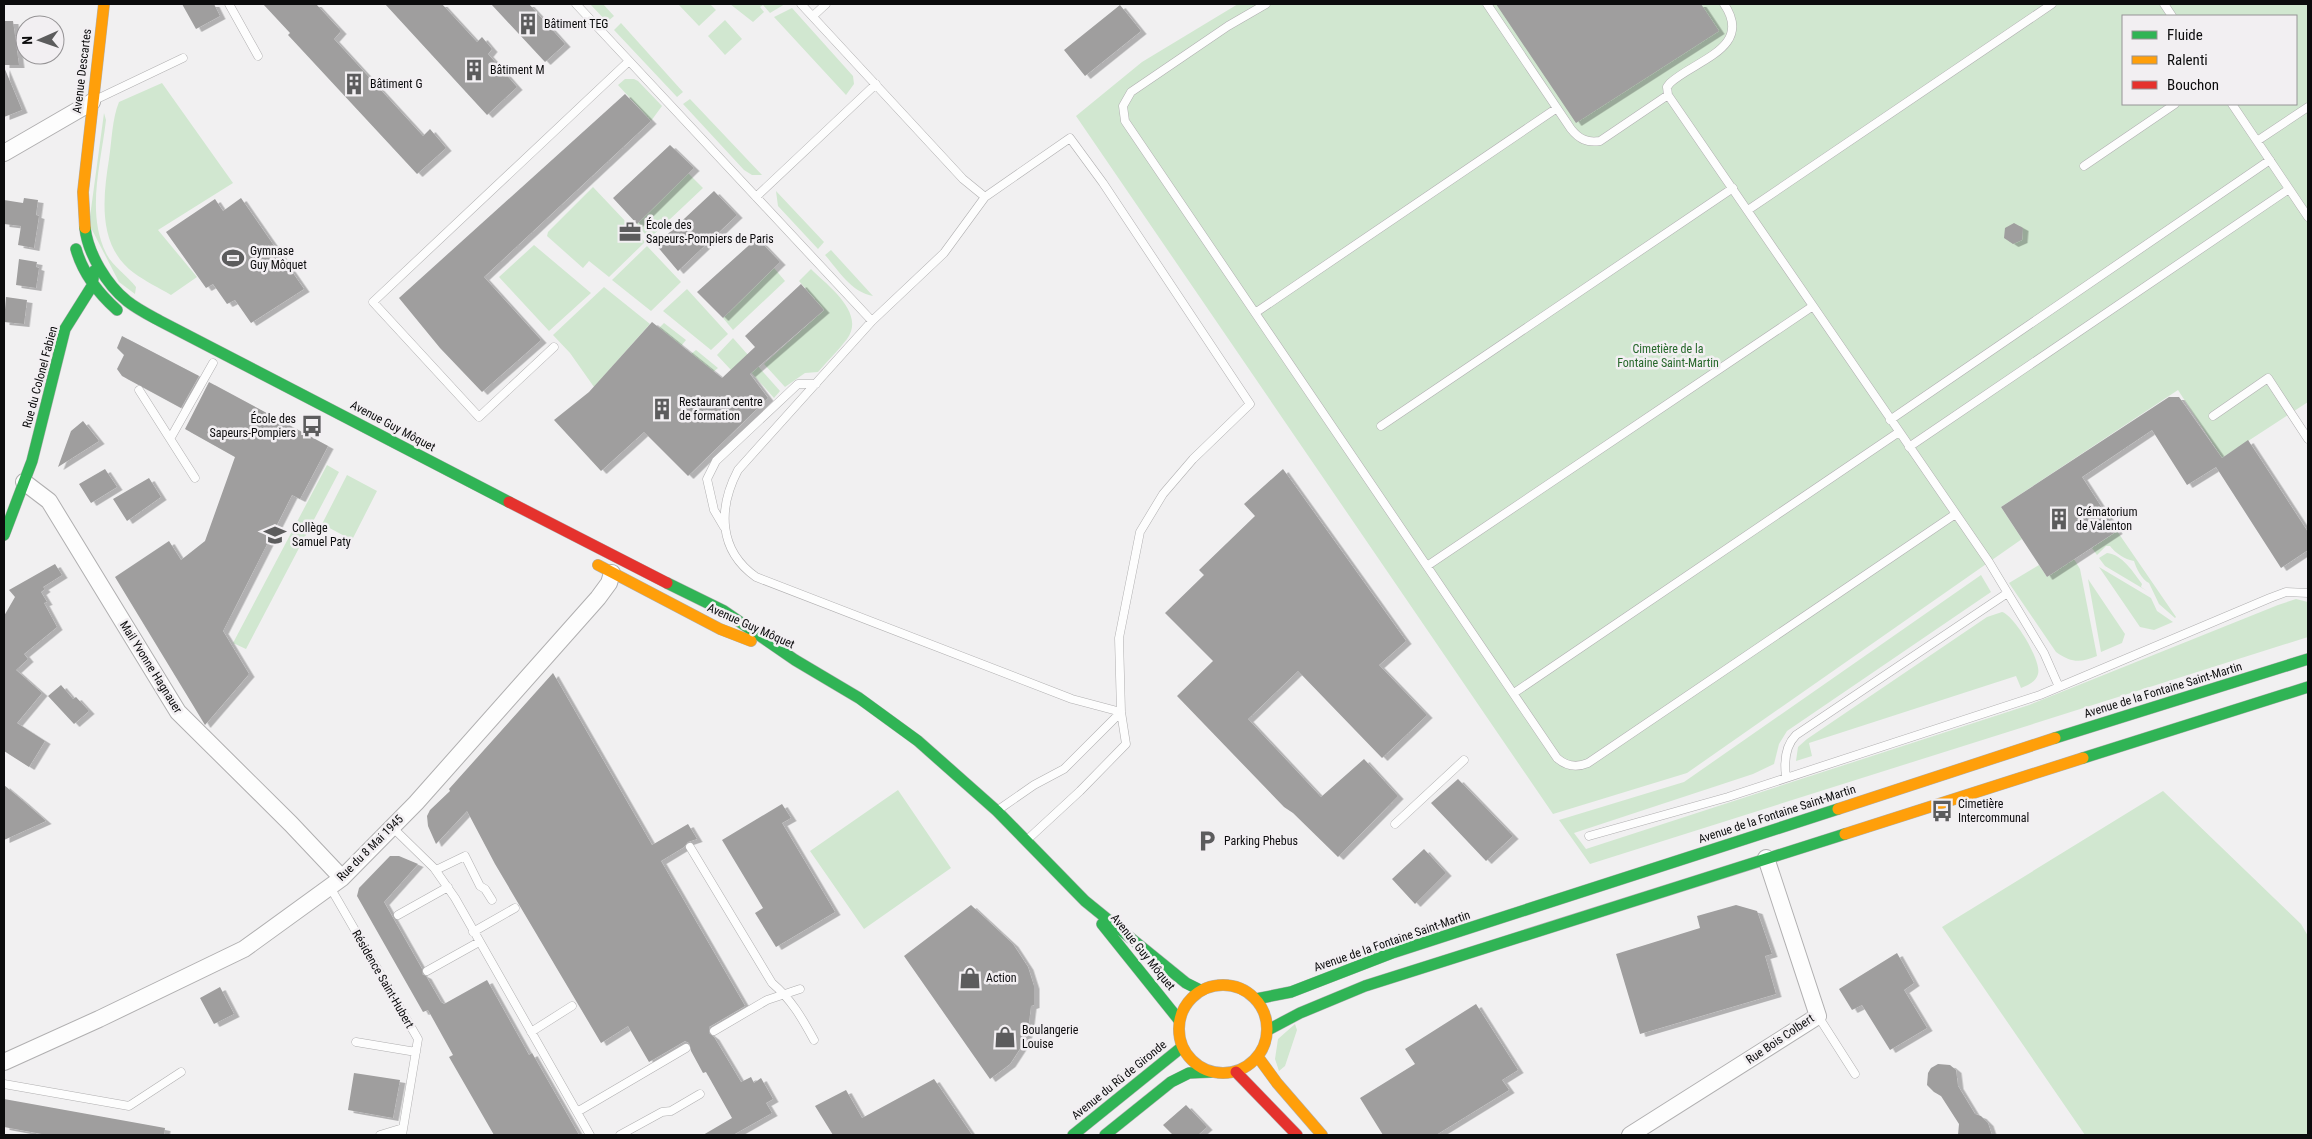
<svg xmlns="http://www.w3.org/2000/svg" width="2312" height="1139" font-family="'Roboto Condensed',sans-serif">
	<defs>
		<filter id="shadow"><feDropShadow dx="5.5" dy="3" stdDeviation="0" flood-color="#0004"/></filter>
	</defs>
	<rect width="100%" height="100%" fill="#f1f0f1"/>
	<path fill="#d1e7d0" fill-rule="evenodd" d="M590,4H603L614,16L607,22Z
		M678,4H710L716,10L699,26Z
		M730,4H785L770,13L763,5L760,7L764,12L753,22Z
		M1238,4H2308V402L2222,458L2178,390L2001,507L2022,539L1687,773L1553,814L1076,116L1142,62ZM2123,16H2296V104H2123Z
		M792,8L853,76L854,84L846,95L774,17Z
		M725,20L742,39L725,55L708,36Z
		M621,23L683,92L677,97L614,30Z
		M625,79H634L638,81L662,106L651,121L618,85Z
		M162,83L233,183L158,230L197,277L171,295C159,288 145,281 134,273C97,246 103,197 109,159C112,140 112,119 119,102Z
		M690,99L762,175H752L744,170L683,104Z
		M104,113L106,120C101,164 86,212 106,253C112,266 127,275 136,287L135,294L119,282L89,224Z
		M688,173L703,188L649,239L637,224Z
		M593,187L645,242L609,277L589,261L583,268L547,236L548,232Z
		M776,191L824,242L818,249L778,206Z
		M534,245L591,293L549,331L499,277Z
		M647,246L681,282L651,311L612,280Z
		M831,250L873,296C851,292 839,271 825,255Z
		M774,268L785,281L733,330L723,318Z
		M811,269C828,286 866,313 847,339C838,351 827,361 818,372L805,373L785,387L764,364L824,310L799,281Z
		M604,287L650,324L594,387L570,353L553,335Z
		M687,289L728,334L711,350L663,311Z
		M664,323L686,340L681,346L659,328Z
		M733,338L780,391L774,398L741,361L731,370L717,355Z
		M696,350L718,368L713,372L691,354Z
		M327,465L339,472L246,649L233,643Z
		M347,475L377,491L352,540L322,524Z
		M2117,531L2176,617L2175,618L2159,604L2149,583C2142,580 2136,568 2134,561C2126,560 2115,553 2110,546H2106L2097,555L2092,548Z
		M2107,553C2122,554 2134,573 2142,584L2141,587L2147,591L2105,566L2099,558Z
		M2074,559L2080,569L2097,656C2080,663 2072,663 2056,652L2009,583L2039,565L2047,577Z
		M2099,567L2151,598L2157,611L2173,622L2154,630L2140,627Z
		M1981,575L1991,592L1787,731L1779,744L1774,764L1753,774L1574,833L1586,849L2029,705L2278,605L2296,599L2308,602V637L1590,864L1559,820L1684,782Z
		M2088,579L2125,634L2122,643L2101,652Z
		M2002,612C2014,615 2042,661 2038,674C2036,682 2028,685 2021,688L2016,676L1809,743L1812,756L1796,761L1798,747L1807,739L1987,617Z
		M898,790L951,868L864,929L810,851Z
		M2163,791L2301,924L2308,936V1135H2085L1942,927Z
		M1295,1024L1297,1030L1285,1066L1279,1071L1275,1059L1278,1039Z"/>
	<path fill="#9f9e9e" filter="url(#shadow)" d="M182,4H214L220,16L196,29Z
		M263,4H316L341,31L334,39L423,136L430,129L446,148L417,174L288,35L290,33Z
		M385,4H442L477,42L482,37L492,49L488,54L517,87L487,115Z
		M491,4H529L565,44L545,62Z
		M1496,4H1701L1719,31L1576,123Z
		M1120,5L1141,31L1085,76L1064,50Z
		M4,21H13L19,65H4Z
		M4,67L22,110L4,117Z
		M625,94L651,121L484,277L541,340L482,392L440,348L399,298Z
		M670,145L694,168L637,224L613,198Z
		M714,191L737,215L678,271L656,245Z
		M24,198L38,200L36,215L39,216L34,248L18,245L21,226L4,224V200L23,203Z
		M241,198L304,289L251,323L235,300L227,304L213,284L206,288L166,232L215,199L223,211Z
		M2014,223L2023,228L2022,240L2013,244L2004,238L2005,228Z
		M757,238L780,262L723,318L697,292Z
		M19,259L37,262L36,267L39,268L36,288L16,285Z
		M801,284L824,310L750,374L768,398L688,476L644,432L601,471L554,420L589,392L652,322L722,378L755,347L745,336Z
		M6,297L27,300L24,324L4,322Z
		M122,336L199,376L181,408L122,376L117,369L124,355L117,348Z
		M209,382L328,446L300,499L292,495L223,631L249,674L205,725L115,577L169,541L181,560L205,541L235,457L185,429Z
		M2169,397H2179L2222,458L2248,440L2308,532V550L2281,568L2216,467L2187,485L2152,430L2082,477L2117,531L2047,577L2001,507Z
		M83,421L99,441L58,467L71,431Z
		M105,469L117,487L91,503L79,484Z
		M1283,469L1406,641L1379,665L1427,715L1382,758L1298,671L1248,719L1321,797L1364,759L1398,796L1338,857L1293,813L1284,807L1177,696L1213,661L1165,613L1204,575L1199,570L1255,516L1244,504Z
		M149,478L161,497L127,521L113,499Z
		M55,564L62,575L43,587L45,589L41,592L47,602L44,603L57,627L24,654L28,659L16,670L42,693L17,723L45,741L29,767L4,751V616L15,597L9,590Z
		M553,673L652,845L688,824L697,839L688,842L684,847L661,861L745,1006L709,1027V1033L714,1037L741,1082L751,1077L754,1083L761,1078L773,1099L766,1103L772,1113L733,1135H703L732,1118L706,1072L703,1073L691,1051L689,1043L685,1041L649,1062L628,1026L601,1043L495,864L467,811L436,844L428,826L427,816L430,810L450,791L449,789Z
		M61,685L73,699L76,697L89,711L74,724L48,696Z
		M1458,779L1513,836L1486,861L1431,803Z
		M4,785L22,800L46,821L4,840Z
		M782,804L791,818L782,823L835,912L776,947L755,913L763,908L722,840Z
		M1424,849L1446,873L1415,904L1392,879Z
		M390,856H399L418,864L384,902L422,969V974L426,976L441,1002L444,1004L487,980L529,1055L532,1053L579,1135H494L449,1057L453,1055L428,1010L423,1012L357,896L359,888Z
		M971,905L1013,944L1028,967L1034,986V1005L1031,1006L1028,1031L1023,1044L1010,1064L990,1079L904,956Z
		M1736,905L1757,911L1772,954L1765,956L1776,994L1640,1034L1616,954L1700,928L1697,916Z
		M1897,953L1914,983L1904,990L1927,1028L1890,1050L1862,1005L1852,1010L1839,989Z
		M220,987L234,1014L214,1024L200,998Z
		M1476,1004L1518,1070L1502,1080L1509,1090L1436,1135H1383L1360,1098L1415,1064L1405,1049Z
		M1938,1064L1950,1065L1956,1070L1958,1086L1975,1114L1981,1116L1988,1123L1992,1135H1958L1959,1124L1941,1096L1934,1092L1927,1085L1928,1073L1931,1068Z
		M354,1073L400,1080L393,1118L348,1110Z
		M934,1079L972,1135H833L815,1106L846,1090L862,1118Z
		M4,1099L165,1128L164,1135H47L4,1127Z
		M1186,1105L1207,1127L1198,1135H1173L1163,1125Z"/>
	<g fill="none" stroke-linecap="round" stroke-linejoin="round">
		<g stroke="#b0afb0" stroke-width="9">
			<path id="lane" d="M229,4L258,56
				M576,4L872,321
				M801,4L963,179L985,197
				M1266,4L1228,26L1131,92L1123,106L1125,121L1557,758C1566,766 1576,768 1588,763L1954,515
				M1487,4L1571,129C1579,139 1587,143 1600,141L1668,95
				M1724,4C1754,48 1695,60 1670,83L1667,87L1668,95L1989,562L2044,653L2059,687
				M2164,4L2172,16
				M813,16L826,4
				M97,99L183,58
				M2232,104L2308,217
				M2257,141L2308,107
				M2084,166L2175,104
				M756,197L876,84
				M1748,210L2052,4
				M1255,313L1557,108
				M554,347L479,417L373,302L629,61
				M139,390L195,478
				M2213,416L2268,378L2308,439
				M1890,420L2270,160
				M1381,426L1733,188
				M170,439L213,363
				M1909,447L2289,189
				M724,527L714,510L707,479L716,461L798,384H816
				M1427,566L1813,306
				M1514,693L1899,432
				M1786,777C1784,762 1785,746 1796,735L2006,594
				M998,810L1034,785L1064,769L1121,712
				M1395,824L1464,760
				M392,827L434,868L455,898L590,1135
				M1589,836L1728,797L2040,695L2270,598L2286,592L2308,593
				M1028,839L1080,791L1126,744L1121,712L1119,638L1140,532L1163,494L1193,459L1250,404L1103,183L1070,138L985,197L944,253L872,321L738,470C718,508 718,550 756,577L1072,699L1121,712
				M690,847L772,983C791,999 802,1018 814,1040
				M436,870L465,856L480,886L485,889L492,900
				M330,887L418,1039L402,1135
				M398,915L448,887
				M473,932L515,908
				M427,971L479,942
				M1818,1016L1855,1074
				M714,1031L767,1000L800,989
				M531,1032L572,1006
				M356,1042L416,1052
				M4,1084L129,1106L181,1072
				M577,1112L686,1048
				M380,1135L403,1128
				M620,1135L662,1112L671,1111L700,1094"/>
		</g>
		<g stroke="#b0afb0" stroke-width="18">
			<path id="street" d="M4,153L92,102
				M24,482L49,501L178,712L291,824L342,878
				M4,1062L99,1019L244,949L342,878L416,803L598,598L609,583L612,573
				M1630,1135L1818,1016L1766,858"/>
		</g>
		<g stroke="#b0afb0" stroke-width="12">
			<path id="fast" d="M85,228C88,254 107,285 127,301C137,309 149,315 160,321L509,502
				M76,249C83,274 98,293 117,310
				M4,535L32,461L65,329L92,286L94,271
				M667,583L724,611L795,660L859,698L918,741L997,811L1085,901L1186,983L1200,990
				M2055,738L2308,659
				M2083,758L2308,687
				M1102,924L1179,1020
				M1256,999L1291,992L1392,953L1838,809
				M1268,1030L1300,1013L1365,986L1845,834
				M1073,1135L1182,1047
				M1105,1135L1171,1082L1189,1073L1211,1072"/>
		</g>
		<g stroke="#b0afb0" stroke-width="12">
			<path id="slow" d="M85,228L83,192L104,4
				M598,565L720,629L751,641
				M1838,809L2055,738
				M1845,834L2083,758
				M1179 1029a44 44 0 1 1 88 0a44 44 0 1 1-88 0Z
				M1258,1057L1277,1083L1322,1135"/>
		</g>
		<g stroke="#b0afb0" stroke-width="12">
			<path id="jam" d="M509,502L667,583
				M1236,1072L1297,1135"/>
		</g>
		<use href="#lane" stroke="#fdfdfd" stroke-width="8"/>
		<use href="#street" stroke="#fdfdfd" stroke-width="16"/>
		<use href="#fast" stroke="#30b455" stroke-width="11"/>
		<use href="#slow" stroke="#ff9f0a" stroke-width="11"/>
		<use href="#jam" stroke="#e5322d" stroke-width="11"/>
	</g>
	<defs>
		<g id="building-bare" transform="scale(1.725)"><path d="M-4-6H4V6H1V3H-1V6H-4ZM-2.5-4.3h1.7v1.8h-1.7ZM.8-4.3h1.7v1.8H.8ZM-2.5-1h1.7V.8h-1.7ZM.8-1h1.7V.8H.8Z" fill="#5c5c5d" stroke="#f2eff2" stroke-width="2.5" paint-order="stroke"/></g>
		<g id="office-bare" transform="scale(1.725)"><path d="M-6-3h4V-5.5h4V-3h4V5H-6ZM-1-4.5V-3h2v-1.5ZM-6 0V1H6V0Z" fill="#5c5c5d" stroke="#f2eff2" stroke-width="2.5" paint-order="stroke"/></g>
		<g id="stadium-bare" transform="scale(1.725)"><path d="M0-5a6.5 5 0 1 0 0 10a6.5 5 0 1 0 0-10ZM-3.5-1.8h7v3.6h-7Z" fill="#5c5c5d" stroke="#f2eff2" stroke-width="2.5" paint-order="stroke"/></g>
		<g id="bus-bare" transform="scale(1.725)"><path d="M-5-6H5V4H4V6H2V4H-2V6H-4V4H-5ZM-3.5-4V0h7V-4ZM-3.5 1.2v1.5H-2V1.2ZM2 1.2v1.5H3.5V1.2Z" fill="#5c5c5d" stroke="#f2eff2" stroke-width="2.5" paint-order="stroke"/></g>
		<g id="school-bare" transform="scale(1.725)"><path d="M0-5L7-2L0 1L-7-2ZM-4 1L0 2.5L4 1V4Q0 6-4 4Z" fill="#5c5c5d" stroke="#f2eff2" stroke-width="2.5" paint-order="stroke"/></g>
		<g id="parking-bare" transform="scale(1.725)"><path d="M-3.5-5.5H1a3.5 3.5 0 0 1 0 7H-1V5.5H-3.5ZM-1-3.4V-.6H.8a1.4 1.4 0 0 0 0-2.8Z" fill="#5c5c5d" stroke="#f2eff2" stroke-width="2.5" paint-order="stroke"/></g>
		<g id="shop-bare" transform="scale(1.725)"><path d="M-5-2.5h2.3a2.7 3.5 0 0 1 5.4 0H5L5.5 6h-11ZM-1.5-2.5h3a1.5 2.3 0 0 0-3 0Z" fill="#5c5c5d" stroke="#f2eff2" stroke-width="2.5" paint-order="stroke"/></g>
	</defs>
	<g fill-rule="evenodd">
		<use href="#building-bare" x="528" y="24"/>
		<use href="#building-bare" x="474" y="70"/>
		<use href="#building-bare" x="354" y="84"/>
		<use href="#office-bare" x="630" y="232"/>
		<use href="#stadium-bare" x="233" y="258"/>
		<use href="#building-bare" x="662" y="409"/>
		<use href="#bus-bare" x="312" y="426"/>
		<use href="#building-bare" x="2059" y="519"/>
		<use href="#school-bare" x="275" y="535"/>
		<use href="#bus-bare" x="1942" y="811"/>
		<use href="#parking-bare" x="1207" y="841"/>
		<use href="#shop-bare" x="970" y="978"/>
		<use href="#shop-bare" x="1005" y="1037"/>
	</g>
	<g text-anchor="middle" stroke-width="5" stroke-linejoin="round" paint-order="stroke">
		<g font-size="12" fill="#0c0c0d" stroke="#f2eff2" text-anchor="start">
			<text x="544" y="28">Bâtiment TEG</text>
			<text x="490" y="74">Bâtiment M</text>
			<text x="370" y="88">Bâtiment G</text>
			<text x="646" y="229">École des<tspan x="646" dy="14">Sapeurs-Pompiers de Paris</tspan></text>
			<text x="250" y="255">Gymnase<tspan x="250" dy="14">Guy Môquet</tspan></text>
			<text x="679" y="406">Restaurant centre<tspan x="679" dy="14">de formation</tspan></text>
			<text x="296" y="423" text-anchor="end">École des<tspan x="296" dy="14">Sapeurs-Pompiers</tspan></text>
			<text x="2076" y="516">Crématorium<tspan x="2076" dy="14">de Valenton</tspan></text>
			<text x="292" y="532">Collège<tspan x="292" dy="14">Samuel Paty</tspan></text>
			<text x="1958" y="808">Cimetière<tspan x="1958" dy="14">Intercommunal</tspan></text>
			<text x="1224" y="845">Parking Phebus</text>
			<text x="986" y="982">Action</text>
			<text x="1022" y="1034">Boulangerie<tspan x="1022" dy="14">Louise</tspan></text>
		</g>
		<g font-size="12" fill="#0c0c0d" stroke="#f2eff2">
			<text transform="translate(82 71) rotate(-83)" y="4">Avenue Descartes</text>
			<text transform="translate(40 377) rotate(-75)" y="4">Rue du Colonel Fabien</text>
			<text transform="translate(393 426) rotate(28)" y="4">Avenue Guy Môquet</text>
			<text transform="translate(751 626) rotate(24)" y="4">Avenue Guy Môquet</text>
			<text transform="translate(151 667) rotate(58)" y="4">Mail Yvonne Hagnauer</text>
			<text transform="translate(2163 690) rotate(-17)" y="4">Avenue de la Fontaine Saint-Martin</text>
			<text transform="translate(1777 814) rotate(-18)" y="4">Avenue de la Fontaine Saint-Martin</text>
			<text transform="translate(370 848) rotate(-45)" y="4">Rue du 8 Mai 1945</text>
			<text transform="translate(1392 941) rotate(-19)" y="4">Avenue de la Fontaine Saint-Martin</text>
			<text transform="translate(1143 952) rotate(51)" y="4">Avenue Guy Môquet</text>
			<text transform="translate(383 979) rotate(60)" y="4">Résidence Saint-Hubert</text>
			<text transform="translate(1780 1039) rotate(-34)" y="4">Rue Bois Colbert</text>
			<text transform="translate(1119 1080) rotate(-39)" y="4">Avenue du Rû de Gironde</text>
		</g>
		<g font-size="12" fill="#26672a" stroke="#f2eff2">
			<text x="1668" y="353">Cimetière de la<tspan x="1668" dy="14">Fontaine Saint-Martin</tspan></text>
		</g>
	</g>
	<rect width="2312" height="1139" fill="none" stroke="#0c0c0d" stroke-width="10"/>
	<rect x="2122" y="15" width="175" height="90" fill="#f2eff2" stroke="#969496"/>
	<rect x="2132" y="31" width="25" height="8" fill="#30b455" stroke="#969496"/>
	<text x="2167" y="40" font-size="15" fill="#0c0c0d">Fluide</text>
	<rect x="2132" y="56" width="25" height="8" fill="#ff9f0a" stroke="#969496"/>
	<text x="2167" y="65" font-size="15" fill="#0c0c0d">Ralenti</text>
	<rect x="2132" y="81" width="25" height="8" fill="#e5322d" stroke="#969496"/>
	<text x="2167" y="90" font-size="15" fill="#0c0c0d">Bouchon</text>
	<g transform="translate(40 40) rotate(268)"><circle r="24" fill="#f2eff2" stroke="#969496"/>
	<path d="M0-4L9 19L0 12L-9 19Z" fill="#5c5c5d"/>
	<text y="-8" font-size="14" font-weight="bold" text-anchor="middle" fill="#0c0c0d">N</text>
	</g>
</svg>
